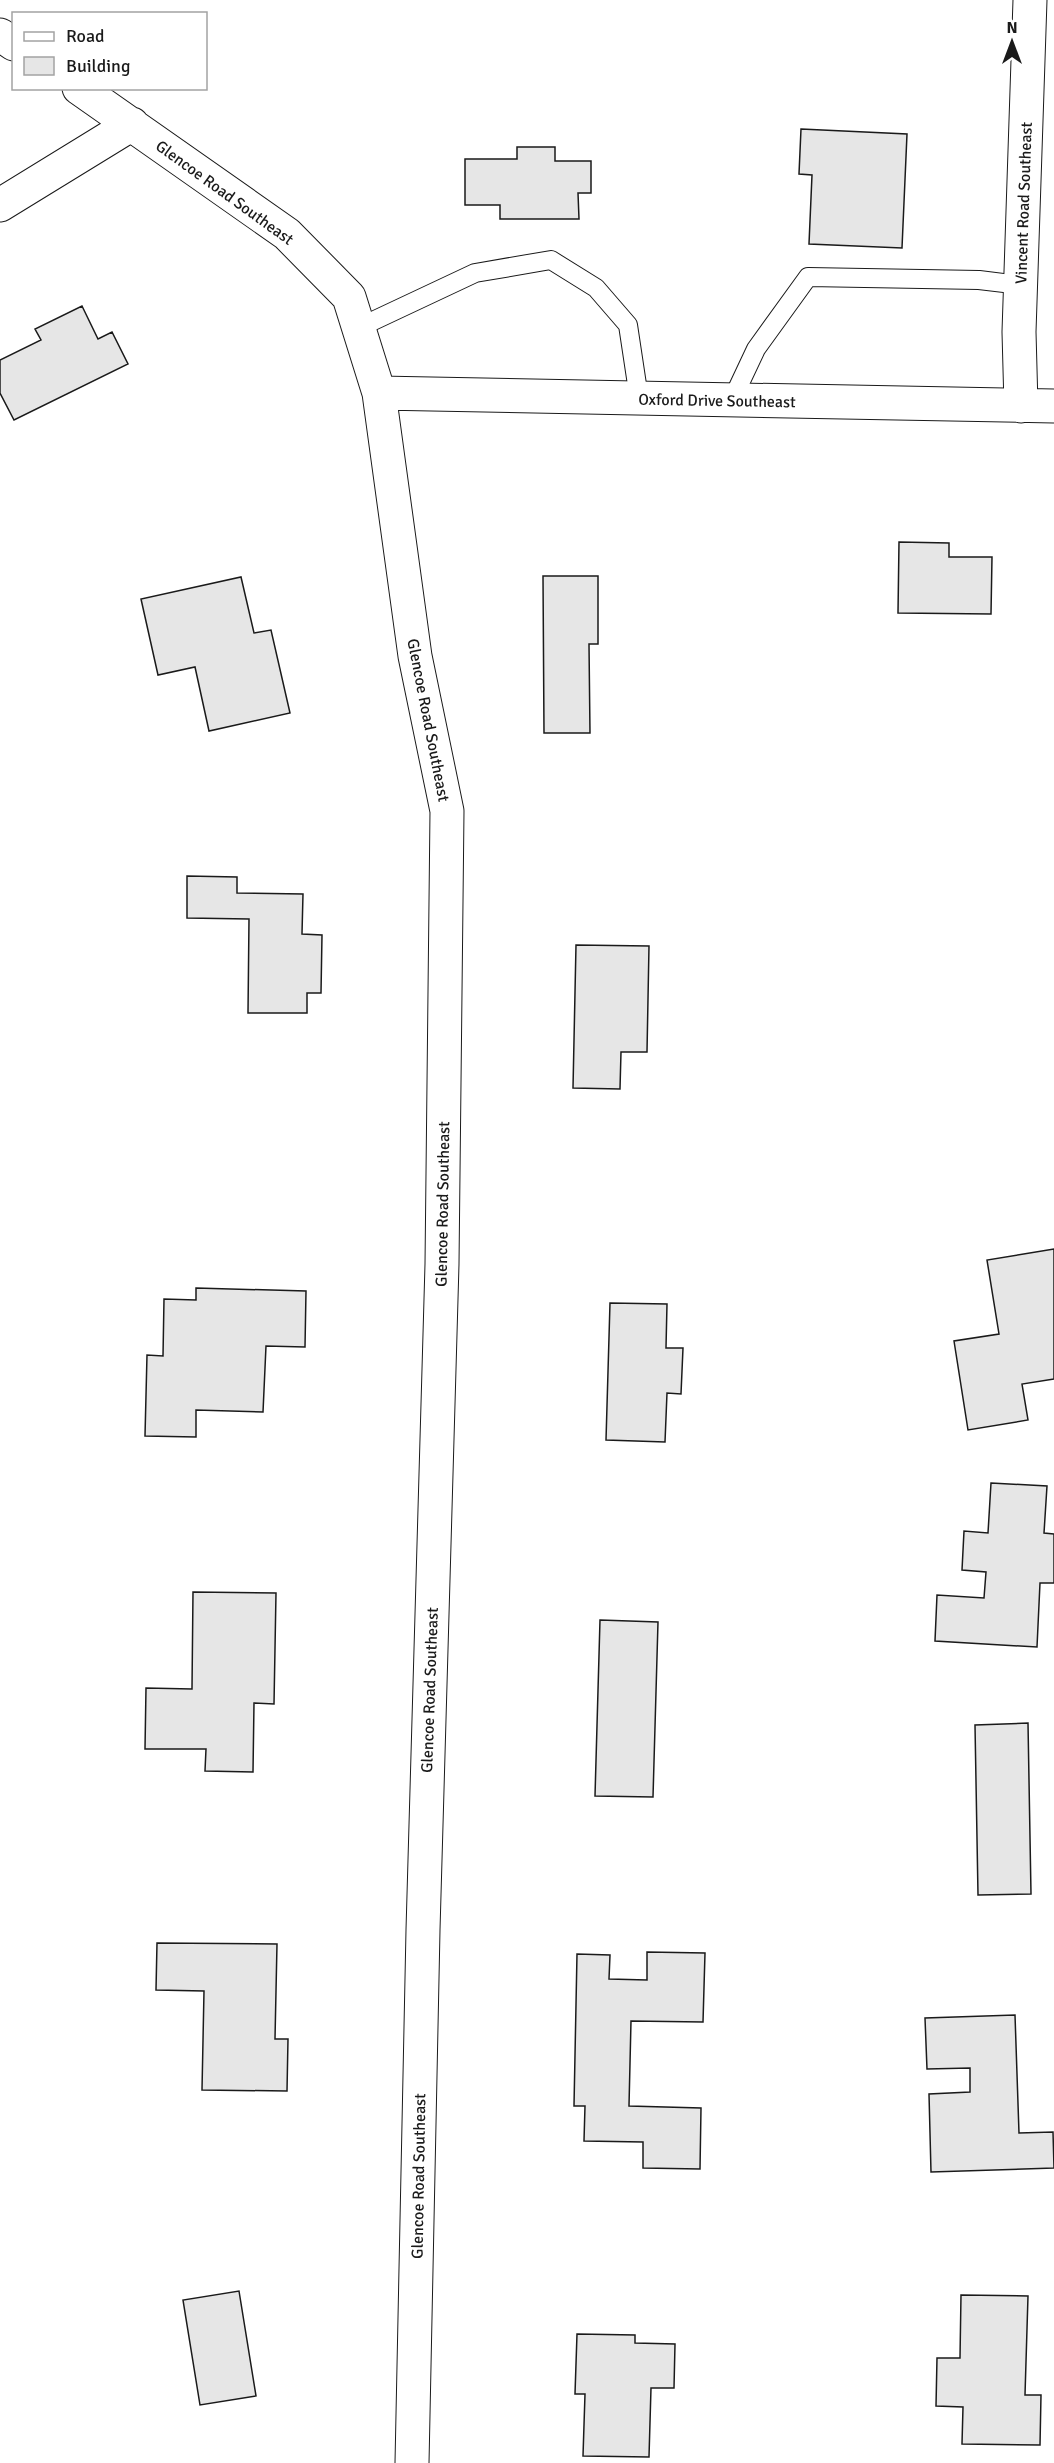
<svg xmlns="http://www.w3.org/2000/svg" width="1054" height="2463" font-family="Signika,sans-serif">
	<rect width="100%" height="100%" fill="#fff"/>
	<path fill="#e6e6e6" stroke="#1a1a1a" stroke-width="1.5" d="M801,129L907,134L902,248L809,244L812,175L799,174Z
		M517,147H555V161H591V193H578L579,219H500V205H465V159H517Z
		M82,306L98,339L112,332L128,364L14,420L0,393V360L41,340L35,329Z
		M899,542L949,543V557H992L991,614L898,613Z
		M543,576H598V644H589L590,733H544Z
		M241,577L254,633L271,630L290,713L209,731L195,667L158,675L141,599Z
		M187,876L237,877V893L303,894L302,934L322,935L321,993H307V1013H248L249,919L187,918Z
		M576,945L649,946L647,1052H621L620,1089L573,1088Z
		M1054,1249V1379L1022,1384L1028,1420L968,1430L954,1341L999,1334L987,1260Z
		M196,1288L306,1291L305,1347L266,1346L263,1412L196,1410V1437L145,1436L147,1355L163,1356L164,1299L196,1300Z
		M610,1303L667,1304L666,1348H683L681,1394L667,1393L665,1442L606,1440Z
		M991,1483L1047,1486L1044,1533L1054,1534V1583H1040L1037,1647L935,1641L937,1595L984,1598L986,1572L962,1570L964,1531L988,1533Z
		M193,1592L276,1593L274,1704L254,1703L253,1772L205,1771L206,1749H145L146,1688L192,1689Z
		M600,1620L658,1622L653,1797L595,1796Z
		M1028,1723L1031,1894L978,1895L975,1725Z
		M157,1943L277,1944L275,2039H288L287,2091L202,2090L204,1991L156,1990Z
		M647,1952L705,1953L703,2022L631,2021L629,2106L701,2108L700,2169L643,2168V2142L584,2141L585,2106H574L577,1954L610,1955L609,1979L647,1980Z
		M1015,2015L1019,2133L1053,2132L1054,2168L931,2172L929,2094L970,2092V2068L927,2069L925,2018Z
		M239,2291L256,2396L200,2405L183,2300Z
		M961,2295L1028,2296L1025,2395H1041L1040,2445L962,2444L963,2407L936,2406L937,2358H960Z
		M577,2334L635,2335V2343L675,2344L674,2388H651L649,2457L583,2456L585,2394H575Z"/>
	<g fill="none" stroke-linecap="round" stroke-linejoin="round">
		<g stroke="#1a1a1a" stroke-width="20">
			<path id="lane" d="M358,328L475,273L551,260L596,288L628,325L639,398
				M732,400L756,349L808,277L979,280L1020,285"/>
		</g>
		<g stroke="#1a1a1a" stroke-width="35">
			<path id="street" d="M0,35L14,44
				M79,88L287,234L349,297L379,393L415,656L447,811L442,1264L423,1930L412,2463
				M0,205L132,124
				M379,393L1054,406
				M1021,406L1019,332L1030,0"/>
		</g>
		<use href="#lane" stroke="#fff" stroke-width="18"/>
		<use href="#street" stroke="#fff" stroke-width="33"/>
	</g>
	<g text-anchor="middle" stroke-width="4.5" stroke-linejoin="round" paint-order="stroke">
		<g font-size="16" fill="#1a1a1a" stroke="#fff">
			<text transform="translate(225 192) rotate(36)" y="6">Glencoe Road Southeast</text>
			<text transform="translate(1023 203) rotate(-88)" y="6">Vincent Road Southeast</text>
			<text transform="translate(717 400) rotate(1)" y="6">Oxford Drive Southeast</text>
			<text transform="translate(429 720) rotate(79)" y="6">Glencoe Road Southeast</text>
			<text transform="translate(442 1204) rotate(-89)" y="6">Glencoe Road Southeast</text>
			<text transform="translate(429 1690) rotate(-88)" y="6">Glencoe Road Southeast</text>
			<text transform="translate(418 2176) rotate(-89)" y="6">Glencoe Road Southeast</text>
		</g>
	</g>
	<rect x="12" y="12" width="195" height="78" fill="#ffffff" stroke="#a3a3a3" stroke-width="1.5"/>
	<rect x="24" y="32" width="30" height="9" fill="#ffffff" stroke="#a3a3a3" stroke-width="1.5"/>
	<text x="66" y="42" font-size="18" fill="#1a1a1a">Road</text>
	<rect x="24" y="57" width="30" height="18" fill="#e6e6e6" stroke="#a3a3a3" stroke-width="1.5"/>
	<text x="66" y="72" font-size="18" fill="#1a1a1a">Building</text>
	<g transform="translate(1012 42)" stroke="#ffffff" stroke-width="4.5" paint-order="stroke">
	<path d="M0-4.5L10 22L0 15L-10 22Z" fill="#1a1a1a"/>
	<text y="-9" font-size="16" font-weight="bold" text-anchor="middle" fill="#1a1a1a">N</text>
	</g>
</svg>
